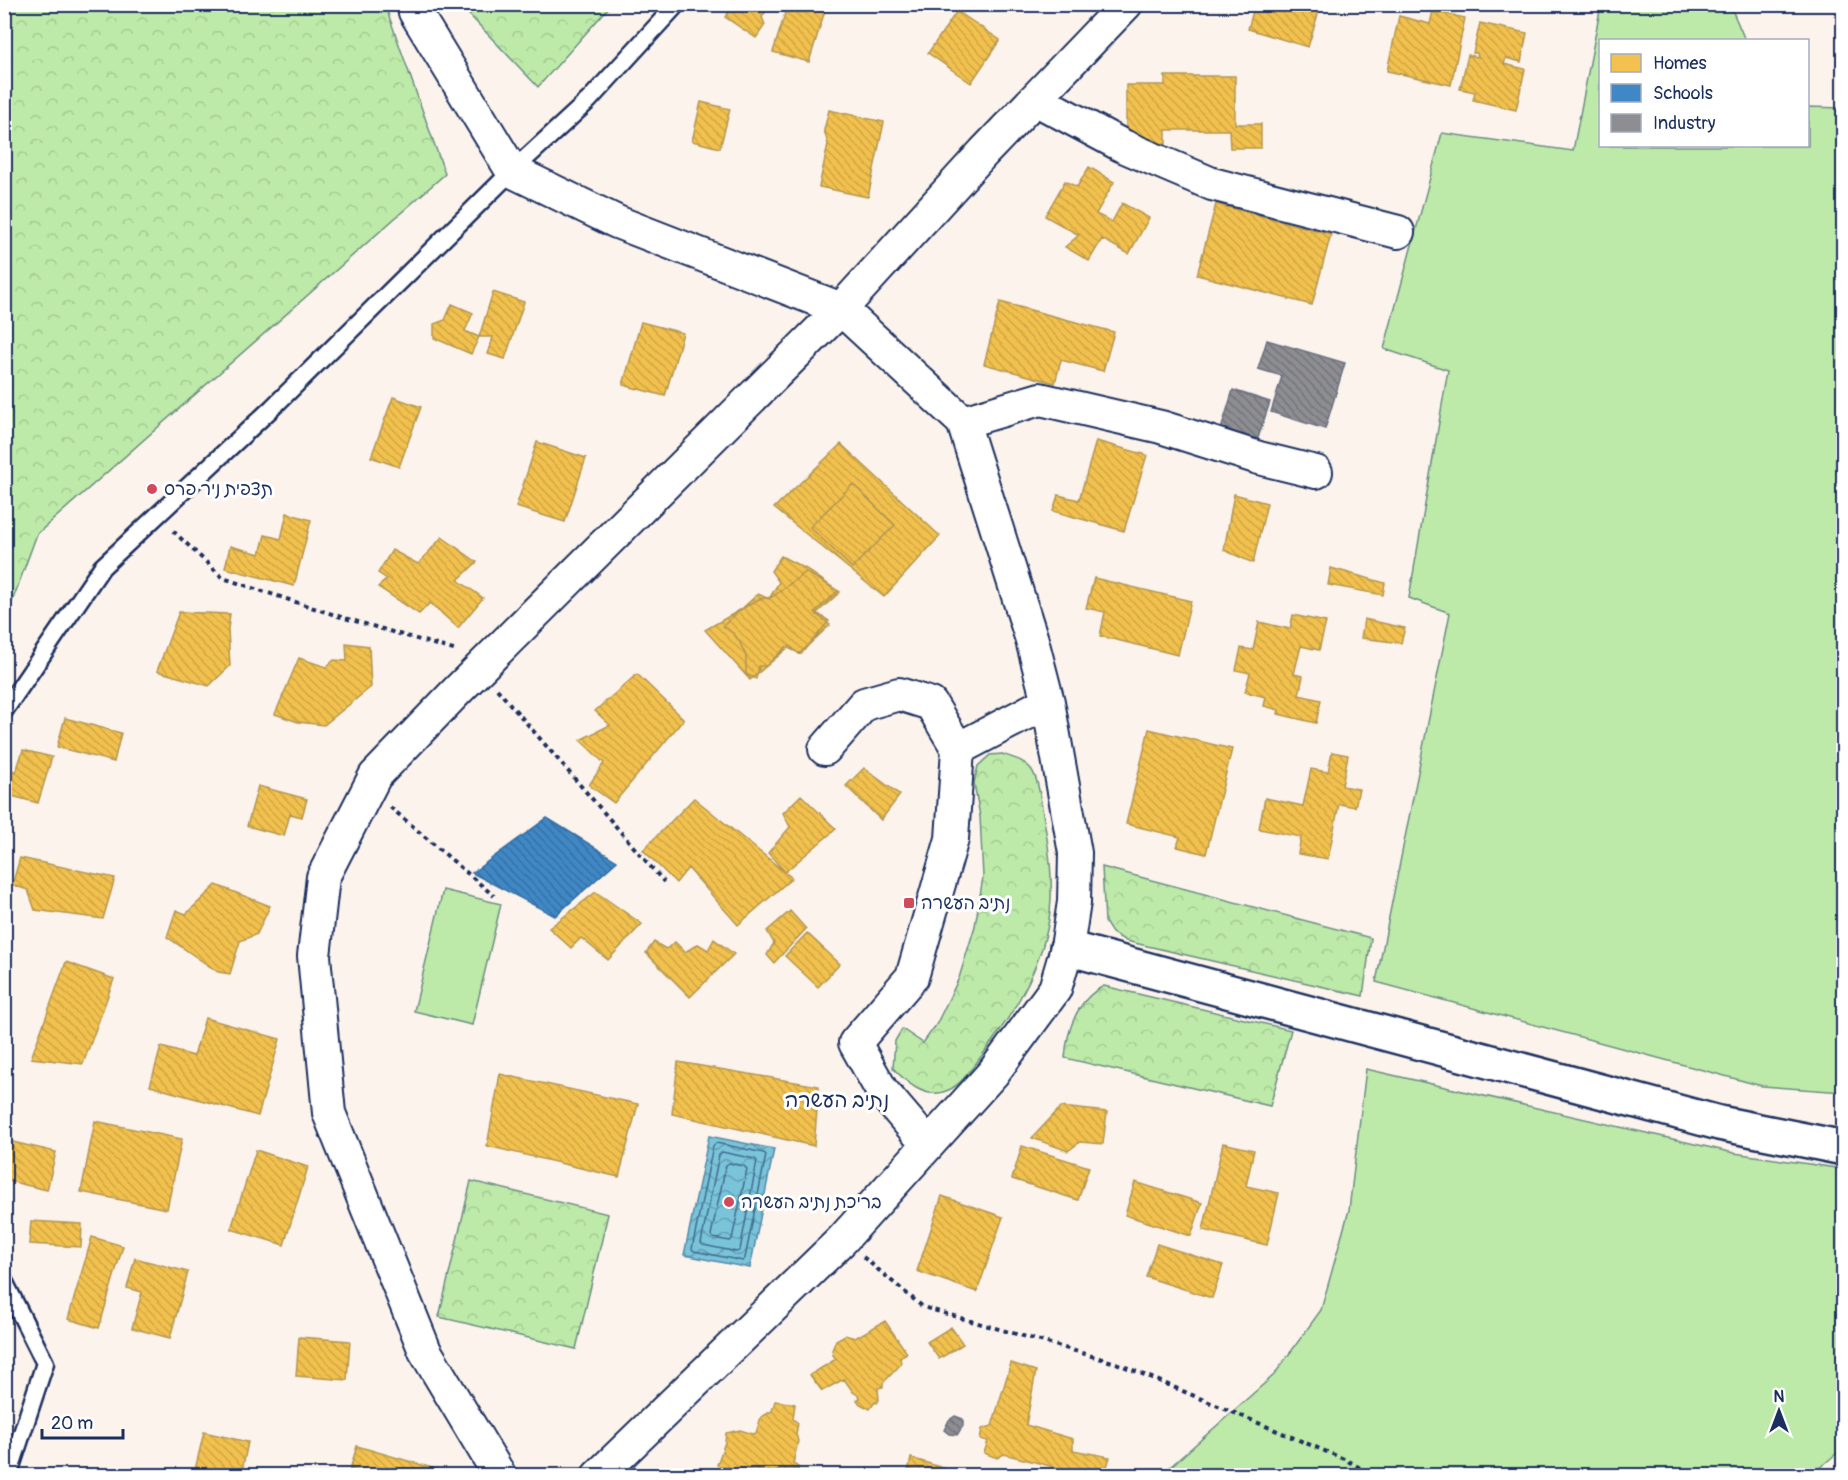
<svg xmlns="http://www.w3.org/2000/svg" width="1848" height="1480" font-family="Pangolin,'Playpen Sans Hebrew',sans-serif">
	<defs>
		<pattern id="forest-crowns" width="20" height="18" patternUnits="userSpaceOnUse" patternTransform="scale(1.5)"><rect width="20" height="18" fill="#bdeaa8"/><path d="M2 6a3 3 0 1 1 6 0M12 15a3 3 0 1 1 6 0" fill="none" stroke="#a2c993"/></pattern>
		<pattern id="water-waves" width="16" height="10" patternUnits="userSpaceOnUse" patternTransform="scale(1.5)"><rect width="16" height="10" fill="#7ac4da"/><path d="M0 5q4-4 8 0t8 0" fill="none" stroke="#63a0b4"/></pattern>
		<pattern id="homes-back-hatch" width="6" height="6" patternUnits="userSpaceOnUse" patternTransform="scale(1.5)"><rect width="6" height="6" fill="#f2c14e"/><path d="M-1 5l2 2M0 0l6 6M5-1l2 2" fill="none" stroke="#cfa646"/></pattern>
		<pattern id="schools-back-hatch" width="6" height="6" patternUnits="userSpaceOnUse" patternTransform="scale(1.5)"><rect width="6" height="6" fill="#3f88c5"/><path d="M-1 5l2 2M0 0l6 6M5-1l2 2" fill="none" stroke="#3470a3"/></pattern>
		<pattern id="industry-back-hatch" width="6" height="6" patternUnits="userSpaceOnUse" patternTransform="scale(1.5)"><rect width="6" height="6" fill="#8d8d92"/><path d="M-1 5l2 2M0 0l6 6M5-1l2 2" fill="none" stroke="#72747a"/></pattern>
	</defs>
	<rect width="100%" height="100%" fill="#fcf4ec"/>
	<filter id="ink" filterUnits="userSpaceOnUse"><feTurbulence type="fractalNoise" baseFrequency=".0167" numOctaves="2"/><feDisplacementMap in="SourceGraphic" scale="12" xChannelSelector="R" yChannelSelector="G"/><feConvolveMatrix kernelMatrix="1 2 1 2 8 2 1 2 1" color-interpolation-filters="sRGB"/></filter>
	<g filter="url(#ink)">
		<path fill="#bdeaa8" stroke="#6c8c83" stroke-width="1.5" d="M1601,5H1730L1745,40H1600V146H1808V107L1843,108V1092L1762,1086L1376,982L1450,613L1409,598L1448,370L1384,349L1442,133L1573,151Z
			M443,890L501,904L472,1025L414,1011Z
			M1366,1069L1734,1153L1843,1169V1448L1810,1476L1161,1475L1274,1375L1321,1310L1349,1210Z"/>
		<path fill="url(#forest-crowns)" stroke="#6c8c83" stroke-width="1.5" d="M5,4L385,5L445,174L37,534L5,621Z
			M460,5H611L538,87Z
			M1002,754C1014,758 1027,761 1033,772C1039,782 1040,796 1042,808C1049,847 1056,890 1047,930C1036,979 1007,1023 977,1062C967,1074 959,1088 943,1092C923,1098 906,1082 893,1068L895,1041L902,1029L923,1043L936,1025L959,978L975,926L983,877L980,816L974,783L978,766L990,755Z
			M1102,867L1371,938L1363,996L1126,941L1112,933L1105,922Z
			M1104,986L1291,1030L1270,1106L1065,1058C1067,1030 1077,999 1104,986Z
			M471,1181L608,1214L576,1349L439,1317Z"/>
		<path fill="url(#water-waves)" stroke="#5488a8" stroke-width="1.5" d="M709,1136L774,1149L750,1268L684,1255Z"/>
		<path fill="url(#homes-back-hatch)" stroke="#b29553" stroke-width="1.5" d="M734,4H763L768,8L762,17L765,25L756,38L725,17Z
			M788,4H827L809,62L773,52Z
			M1255,4H1321L1308,47L1248,29Z
			M957,11L1000,40L971,83L928,53Z
			M1433,11L1465,18L1451,85L1387,71L1399,16L1430,24Z
			M1480,23L1527,33L1521,62L1506,58L1504,64L1525,69L1516,110L1473,100L1475,92L1460,89L1468,55L1478,57L1477,53H1473Z
			M1165,76H1235V124H1261V148H1230L1229,130H1166V144H1126V85H1165Z
			M701,102L730,109L720,148L692,141Z
			M829,110L884,122L868,197L819,187L828,144L824,130Z
			M1089,167L1114,182L1096,214L1112,222L1122,203L1149,218L1129,254L1102,239L1089,261L1065,247L1079,235L1045,216L1065,181L1077,187Z
			M1216,204L1331,234L1312,305L1197,275Z
			M493,292L524,302L505,359L488,354L493,337H479Z
			M1000,302L1114,332L1103,371L1061,360L1055,383L984,364Z
			M452,304L473,313L465,331L479,337L471,354L434,338V324L445,320Z
			M641,322L683,333L665,396L623,385Z
			M393,397L421,407L399,467L371,457Z
			M1096,441L1147,455L1124,531L1053,511L1058,495L1079,500Z
			M537,442L586,458L565,522L516,507Z
			M841,444L940,536L884,597L774,508Z
			M853,484L895,525L852,568L810,527Z
			M1234,494L1267,503L1253,563L1224,550Z
			M287,513L311,520L294,586L225,568L230,546L260,554L265,535L281,539Z
			M442,537L477,562L458,580L483,598L458,628L430,603L419,614L378,587L387,579L378,573L392,550L418,564Z
			M781,556L806,569L838,591L815,612L829,621L801,654L786,647L766,666H759L756,679L746,674V656L739,641L734,634L723,626L758,594L769,599L779,582L771,571Z
			M1331,568L1385,583L1383,595L1328,585Z
			M806,572L840,592L816,614L830,625L799,654L790,646L750,680L705,630L759,599L772,597Z
			M1094,578L1191,601L1178,655L1100,636L1105,612L1086,608Z
			M179,612L230,614L228,629L230,666L209,686L157,671Z
			M1293,615L1326,622L1319,650L1301,646L1294,674L1303,676L1299,695L1321,700L1316,723L1278,714L1279,710L1264,706L1266,697L1245,692L1250,673L1236,670L1241,648L1253,650L1259,622L1290,629Z
			M1364,619L1405,628L1401,643L1361,638Z
			M346,643L369,646L371,687L324,725L298,722L275,714L299,658L326,667L334,660L347,661Z
			M637,674L684,719L614,803L589,785L604,763L580,740L610,725L595,711Z
			M65,718L121,733L114,762L57,747Z
			M1149,729L1232,749L1206,854L1177,847L1180,837L1126,824Z
			M23,750L52,757L38,803L4,794L5,767L16,772Z
			M1332,752L1348,755L1342,786L1359,789L1355,807L1339,804L1328,859L1298,854L1301,837L1259,829L1265,798L1303,806L1311,769L1328,772Z
			M864,768L900,795L881,820L846,786Z
			M258,786L307,799L302,817L290,814L284,836L247,826Z
			M801,795L836,829L785,872L768,853L790,827L783,813Z
			M694,798L792,878L738,925L688,868L676,883L643,850Z
			M20,858L115,878L103,919L35,910L28,890L12,885Z
			M216,885L270,906L257,934L240,941L230,974L218,972L167,937L176,910L186,914Z
			M596,892L642,924L608,960L581,938L571,948L549,928Z
			M790,911L806,929L774,963L767,955L774,943L767,931Z
			M807,933L840,964L818,987L785,956Z
			M714,939L734,954L690,997L646,953L654,942L666,949L675,942L685,952L698,944L708,950Z
			M66,962L114,979L83,1064L31,1058Z
			M205,1018L280,1039L258,1116L150,1086L161,1047L194,1056Z
			M678,1062L819,1086L814,1146L672,1114Z
			M500,1074L638,1104L619,1177L487,1146Z
			M1061,1107L1107,1112L1103,1144L1080,1142L1068,1151L1032,1138Z
			M95,1121L182,1139L167,1209L81,1192Z
			M4,1140L56,1152L47,1190L4,1180Z
			M1223,1143L1254,1150L1246,1186L1279,1193L1267,1245L1203,1230Z
			M1022,1146L1089,1167L1078,1200L1012,1179Z
			M256,1150L308,1167L284,1245L231,1229Z
			M1135,1182L1202,1203L1191,1236L1125,1215Z
			M942,1196L1003,1217L977,1292L917,1271Z
			M31,1221L82,1224L81,1247L29,1244Z
			M92,1237L123,1246L99,1328L68,1319Z
			M1157,1244L1223,1265L1212,1298L1146,1277Z
			M135,1258L188,1272L170,1338L132,1328L142,1292L127,1288Z
			M885,1321L907,1353L900,1357L901,1364L883,1383V1387L878,1388L879,1400L877,1403L875,1402L870,1409L860,1404L857,1400L860,1398L858,1395L853,1392L844,1379L822,1391L810,1375L836,1359L833,1355L832,1350L836,1340L845,1335L855,1338Z
			M951,1327L963,1344L939,1359L927,1342Z
			M299,1337L350,1341L347,1380L296,1376Z
			M1011,1363L1036,1371L1026,1425L1073,1439V1450L1110,1457L1104,1476H1088L1004,1454L997,1458L984,1453L988,1441L980,1439L982,1429L992,1426Z
			M775,1401L795,1404L793,1419L798,1423L796,1434L798,1441L793,1464L798,1467V1474L791,1472L789,1476H731L732,1470L717,1465L725,1442L726,1433L740,1430L753,1434L756,1433L761,1417L772,1411Z
			M204,1432L248,1442L241,1476H202L194,1474Z
			M357,1446L446,1472L445,1476H348Z
			M911,1458L956,1472L955,1476H907Z
			M1003,1471L1015,1475V1476H1000Z"/>
		<path fill="url(#schools-back-hatch)" stroke="#346da6" stroke-width="1.5" d="M547,818L617,861L555,916L472,873Z"/>
		<path fill="url(#industry-back-hatch)" stroke="#6b7182" stroke-width="1.5" d="M1267,340L1345,363L1325,429L1271,412L1282,376L1258,369Z
			M1233,390L1270,402L1255,447L1219,436Z
			M955,1416L963,1419V1426L957,1435L949,1434L944,1430L949,1420Z"/>
		<g fill="none" stroke-linecap="round" stroke-linejoin="round">
			<path stroke="#416b90" stroke-width="1.5" d="M716,1143L764,1153L766,1155L745,1258L743,1261L694,1251L692,1249L713,1146Z
				M722,1152L755,1159L757,1161L740,1250L737,1252L703,1245L701,1243L719,1155Z
				M729,1163L744,1166L747,1169L732,1239L730,1241L713,1238L711,1235L726,1165Z"/>
			<g stroke="#1b2f5e" stroke-width="21">
				<path id="service" d="M4,711L102,567L272,408L512,171L589,100L677,4
					M4,1281L45,1363L8,1476"/>
			</g>
			<g stroke="#1b2f5e" stroke-width="36">
				<path id="minor" d="M413,4L415,12L512,171L617,222L841,309L963,422L1032,640L1048,702L1075,853L1074,902L1067,948L1055,989L993,1073L842,1240L598,1476
					M1035,99L1123,146L1212,184L1398,232
					M963,422L1040,399L1161,427L1259,458L1316,472
					M825,749L864,704L899,694L931,704L958,749L952,839L912,977L855,1043L882,1091L928,1145
					M958,749L1048,702
					M500,1476L425,1351L329,1113L314,956L323,877L375,776L458,690L841,309L984,152L1126,4"/>
			</g>
			<g stroke="#1b2f5e" stroke-width="38">
				<path id="tertiary" d="M1067,948L1719,1123L1844,1148"/>
			</g>
			<path stroke="#1b2f5e" stroke-width="4" stroke-dasharray="4.5 4.5" stroke-linecap="butt" d="M173,531L223,578L338,616L457,651
				M497,689L664,882
				M390,807L494,896
				M863,1257L923,1307L1116,1363L1344,1459L1375,1476"/>
			<use href="#service" stroke="#fff" stroke-width="16"/>
			<use href="#minor" stroke="#fff" stroke-width="32"/>
			<use href="#tertiary" stroke="#fff" stroke-width="33"/>
		</g>
	</g>
	<g fill="#d1495b" stroke="#fff" stroke-width="2">
		<circle cx="152" cy="489" r="6"/>
		<rect x="903" y="897" width="12" height="12" rx="3"/>
		<circle cx="729" cy="1202" r="6"/>
	</g>
	<g text-anchor="middle" stroke-width="6" stroke-linejoin="round" paint-order="stroke">
		<g font-size="18" fill="#1b2f5e" stroke="#fff" text-anchor="start">
			<text x="164" y="495">תצפית ניר פרס</text>
			<text x="921" y="909">נתיב העשרה</text>
			<text x="741" y="1208">בריכת נתיב העשרה</text>
		</g>
		<g font-size="21" fill="#1b2f5e" stroke="#fff">
			<text x="837" y="1107">נתיב העשרה</text>
		</g>
	</g>
	<rect width="1848" height="1480" fill="none" stroke="#fff" stroke-width="24"/>
	<rect x="12" y="12" width="1824" height="1456" fill="none" stroke="#1b2f5e" stroke-width="2" filter="url(#ink)"/>
	<rect x="1599" y="39" width="210" height="108" fill="#ffffff" stroke="#a4acbf" stroke-width="1.5"/>
	<rect x="1611" y="54" width="30" height="18" fill="#f2c14e" stroke="#a4acbf" stroke-width="1.5"/>
	<text x="1653" y="69" font-size="18" fill="#1b2f5e">Homes</text>
	<rect x="1611" y="84" width="30" height="18" fill="#3f88c5" stroke="#a4acbf" stroke-width="1.5"/>
	<text x="1653" y="99" font-size="18" fill="#1b2f5e">Schools</text>
	<rect x="1611" y="114" width="30" height="18" fill="#8d8d92" stroke="#a4acbf" stroke-width="1.5"/>
	<text x="1653" y="129" font-size="18" fill="#1b2f5e">Industry</text>
	<g transform="translate(1779 1411)" stroke="#ffffff" stroke-width="4.5" paint-order="stroke">
	<path d="M0-4.5L10 22L0 15L-10 22Z" fill="#1b2f5e"/>
	<text y="-9" font-size="16" font-weight="bold" text-anchor="middle" fill="#1b2f5e">N</text>
	</g>
	<path d="M42 1429v9h81v-9" fill="none" stroke="#1b2f5e" stroke-width="3"/>
	<text x="51" y="1429" font-size="18" fill="#1b2f5e" stroke="#ffffff" stroke-width="4.5" paint-order="stroke">20 m</text>
</svg>
